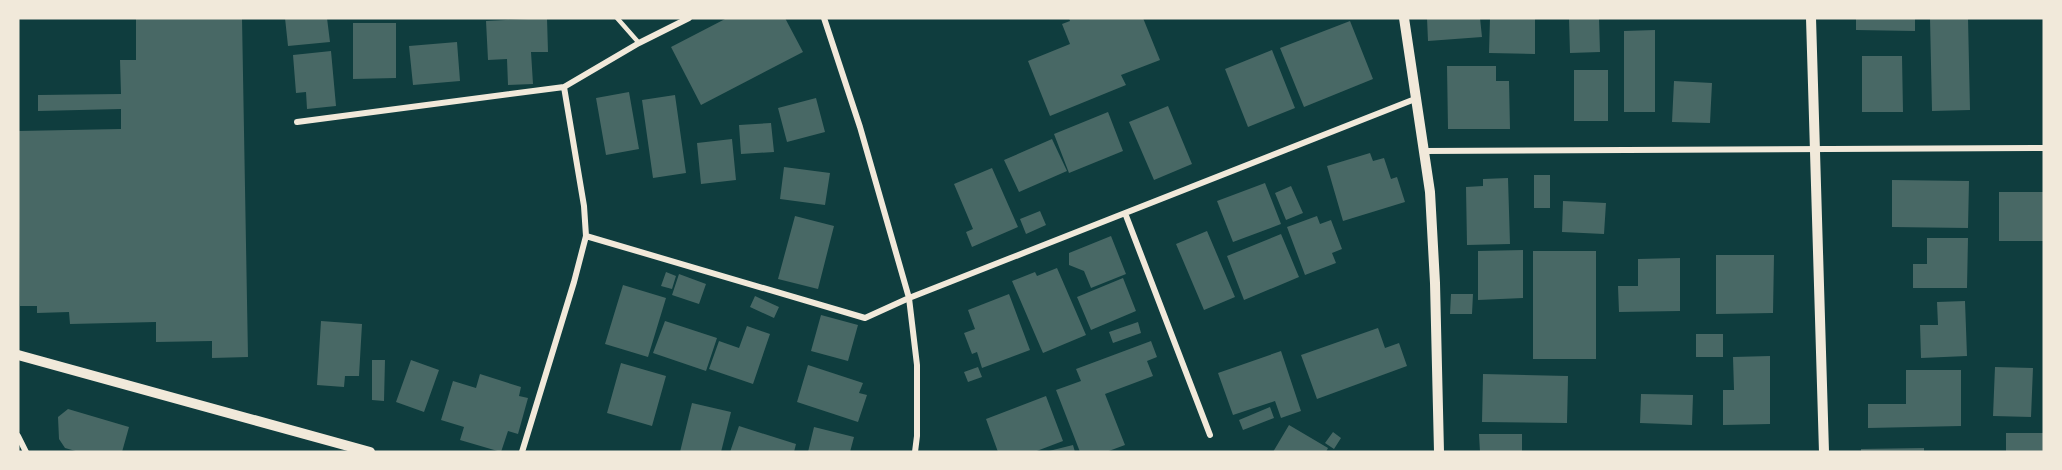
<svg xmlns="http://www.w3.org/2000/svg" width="2062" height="470" font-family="'Fira Sans',sans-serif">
	<rect width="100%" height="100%" fill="#0f3d3e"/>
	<path fill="#486865" d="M136,18H242L248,357L212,358V341L156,342V322L70,324L69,312L37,313V306H20L18,131L121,129V109L38,111V95L121,94L120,60H136Z
		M285,18H327L330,42L288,46Z
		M547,18L548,52H531L533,84L508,85L507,59L488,60L486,21Z
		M727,18H785L803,52L701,105L671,47Z
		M1069,18H1143L1160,60L1121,75L1126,85L1050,116L1028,61L1070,44L1062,24L1070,21Z
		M1427,18H1480L1482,37L1428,41Z
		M1490,18H1535V54L1489,53Z
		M1569,18H1599L1600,52L1570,53Z
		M1856,18H1915V31L1856,30Z
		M1930,18H1968L1970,110L1932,111Z
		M1350,21L1373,79L1304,107L1280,48Z
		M353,23H396V78L353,79Z
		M1655,30V112H1624V31Z
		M457,42L460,81L413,85L409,46Z
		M1272,50L1295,108L1248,127L1225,69Z
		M331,51L336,106L307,109L306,92L296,93L293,55Z
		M1862,56H1902L1903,112H1862Z
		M1447,66H1496V81H1509L1510,129H1448Z
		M1574,70H1608V121H1574Z
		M1674,81L1712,83L1710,123L1672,122Z
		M629,92L639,149L606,155L596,98Z
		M675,95L686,173L653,178L642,100Z
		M816,98L825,132L787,142L778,108Z
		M1168,106L1192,164L1154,180L1129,122Z
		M1108,112L1123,151L1069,173L1054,134Z
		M771,123L774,152L741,154L739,125Z
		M732,139L736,180L701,184L697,143Z
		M1052,139L1067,171L1019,192L1004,160Z
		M1370,153L1373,161L1384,158L1391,179L1397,177L1405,202L1343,221L1327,166Z
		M784,167L830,173L825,205L780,199Z
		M992,168L1018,227L972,247L966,232L973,229L954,184Z
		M1534,175H1550V208H1534Z
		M1508,178L1510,244L1467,245L1466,187L1483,186V179Z
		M1892,180L1969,181L1968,228L1892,227Z
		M1265,183L1281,224L1233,242L1217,201Z
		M1291,186L1303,213L1286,220L1275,193Z
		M1999,192H2044V241H1999Z
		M1563,201L1606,203L1604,234L1562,232Z
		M1040,211L1046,225L1026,234L1020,219Z
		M795,216L834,226L818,289L778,279Z
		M1317,216L1320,224L1331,220L1342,249L1332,253L1336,263L1305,275L1287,227Z
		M1207,231L1235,297L1204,310L1176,244Z
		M1281,234L1299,277L1244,300L1227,256Z
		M1111,236L1126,274L1091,288L1084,271L1069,265V253Z
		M1927,238H1968L1967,288H1913V264H1927Z
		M1523,250V298L1478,300V251Z
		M1533,251H1596V359H1533Z
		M1716,255H1774L1773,313L1716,314Z
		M1680,258V311L1619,312L1618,286H1638V259Z
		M1057,268L1086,335L1043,353L1012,281L1035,272L1037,276Z
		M666,272L676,276L672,289L661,286Z
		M679,274L706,284L699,304L672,295Z
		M1123,278L1136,311L1091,330L1077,297Z
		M623,285L666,298L648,357L605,344Z
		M1009,294L1030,350L982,368L977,352L972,354L964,333L975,329L968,310Z
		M1451,294H1473L1472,314H1450Z
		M755,296L779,307L774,318L750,307Z
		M1965,301L1967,356L1921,358L1920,325H1938L1937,302Z
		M821,315L858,325L848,361L811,351Z
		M321,321L362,324L359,376H345L344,387L317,385Z
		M665,321L717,338L706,371L653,353Z
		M1138,322L1141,333L1113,343L1109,332Z
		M747,326L770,334L753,384L709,369L719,341L739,348Z
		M1378,328L1385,348L1399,343L1407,366L1317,399L1301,355Z
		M1696,334H1723V357H1696Z
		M1151,341L1157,357L1147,361L1153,376L1105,394L1125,445L1106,452H1080L1056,390L1081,381L1076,369Z
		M1281,351L1301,411L1281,418L1275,401L1233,415L1218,373Z
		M1770,356V424L1723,425V390H1734L1733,357Z
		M372,360H385L384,401L372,400Z
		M411,360L439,370L424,412L396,402Z
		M621,363L666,376L652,426L607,413Z
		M808,365L863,383L859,393L867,395L858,422L797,402Z
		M978,367L982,377L968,382L964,372Z
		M1995,367L2033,368L2031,417L1993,416Z
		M1906,370H1961V426L1868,428V404H1906Z
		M480,374L521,387L519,396L528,398L518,434L508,431L501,452L460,440L464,427L441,420L453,381L476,388Z
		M1483,374L1568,376L1567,423L1482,422Z
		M1641,394L1693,395L1692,425L1640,423Z
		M1046,396L1063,441L1034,452H998L986,419Z
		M692,403L731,412L721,452H680Z
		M1270,407L1274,418L1243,430L1239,420Z
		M68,409L129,427L122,452H79L65,448L59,439L58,417Z
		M1289,425L1328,448L1326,452H1273Z
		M739,426L796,444L794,452H730Z
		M814,427L854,437L850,452H808Z
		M1333,432L1341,438L1334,449L1325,443Z
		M2006,433H2044V452H2006Z
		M1479,434H1522V452H1480Z
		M1073,445L1075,452H1049V451Z
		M1924,448V452H1861V449Z"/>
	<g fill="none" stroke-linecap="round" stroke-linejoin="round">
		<path stroke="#f1e9da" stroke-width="4.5" d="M617,18L639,43"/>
		<path stroke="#f1e9da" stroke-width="6" d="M824,18L860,127L909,298L917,365V436L915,452
			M297,122L564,87L639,43L689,18
			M1424,151L2044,148
			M1125,213L1210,435
			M586,236L865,318L909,298L1415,99
			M18,436L26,452
			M522,452L574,282L586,236L584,206L564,87"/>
		<path stroke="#f1e9da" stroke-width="10" d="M1404,18L1430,192L1435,283L1439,452
			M1811,18L1824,452
			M18,355L370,452"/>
	</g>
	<rect width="2062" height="470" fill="none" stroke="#f1e9da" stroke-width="39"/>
</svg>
